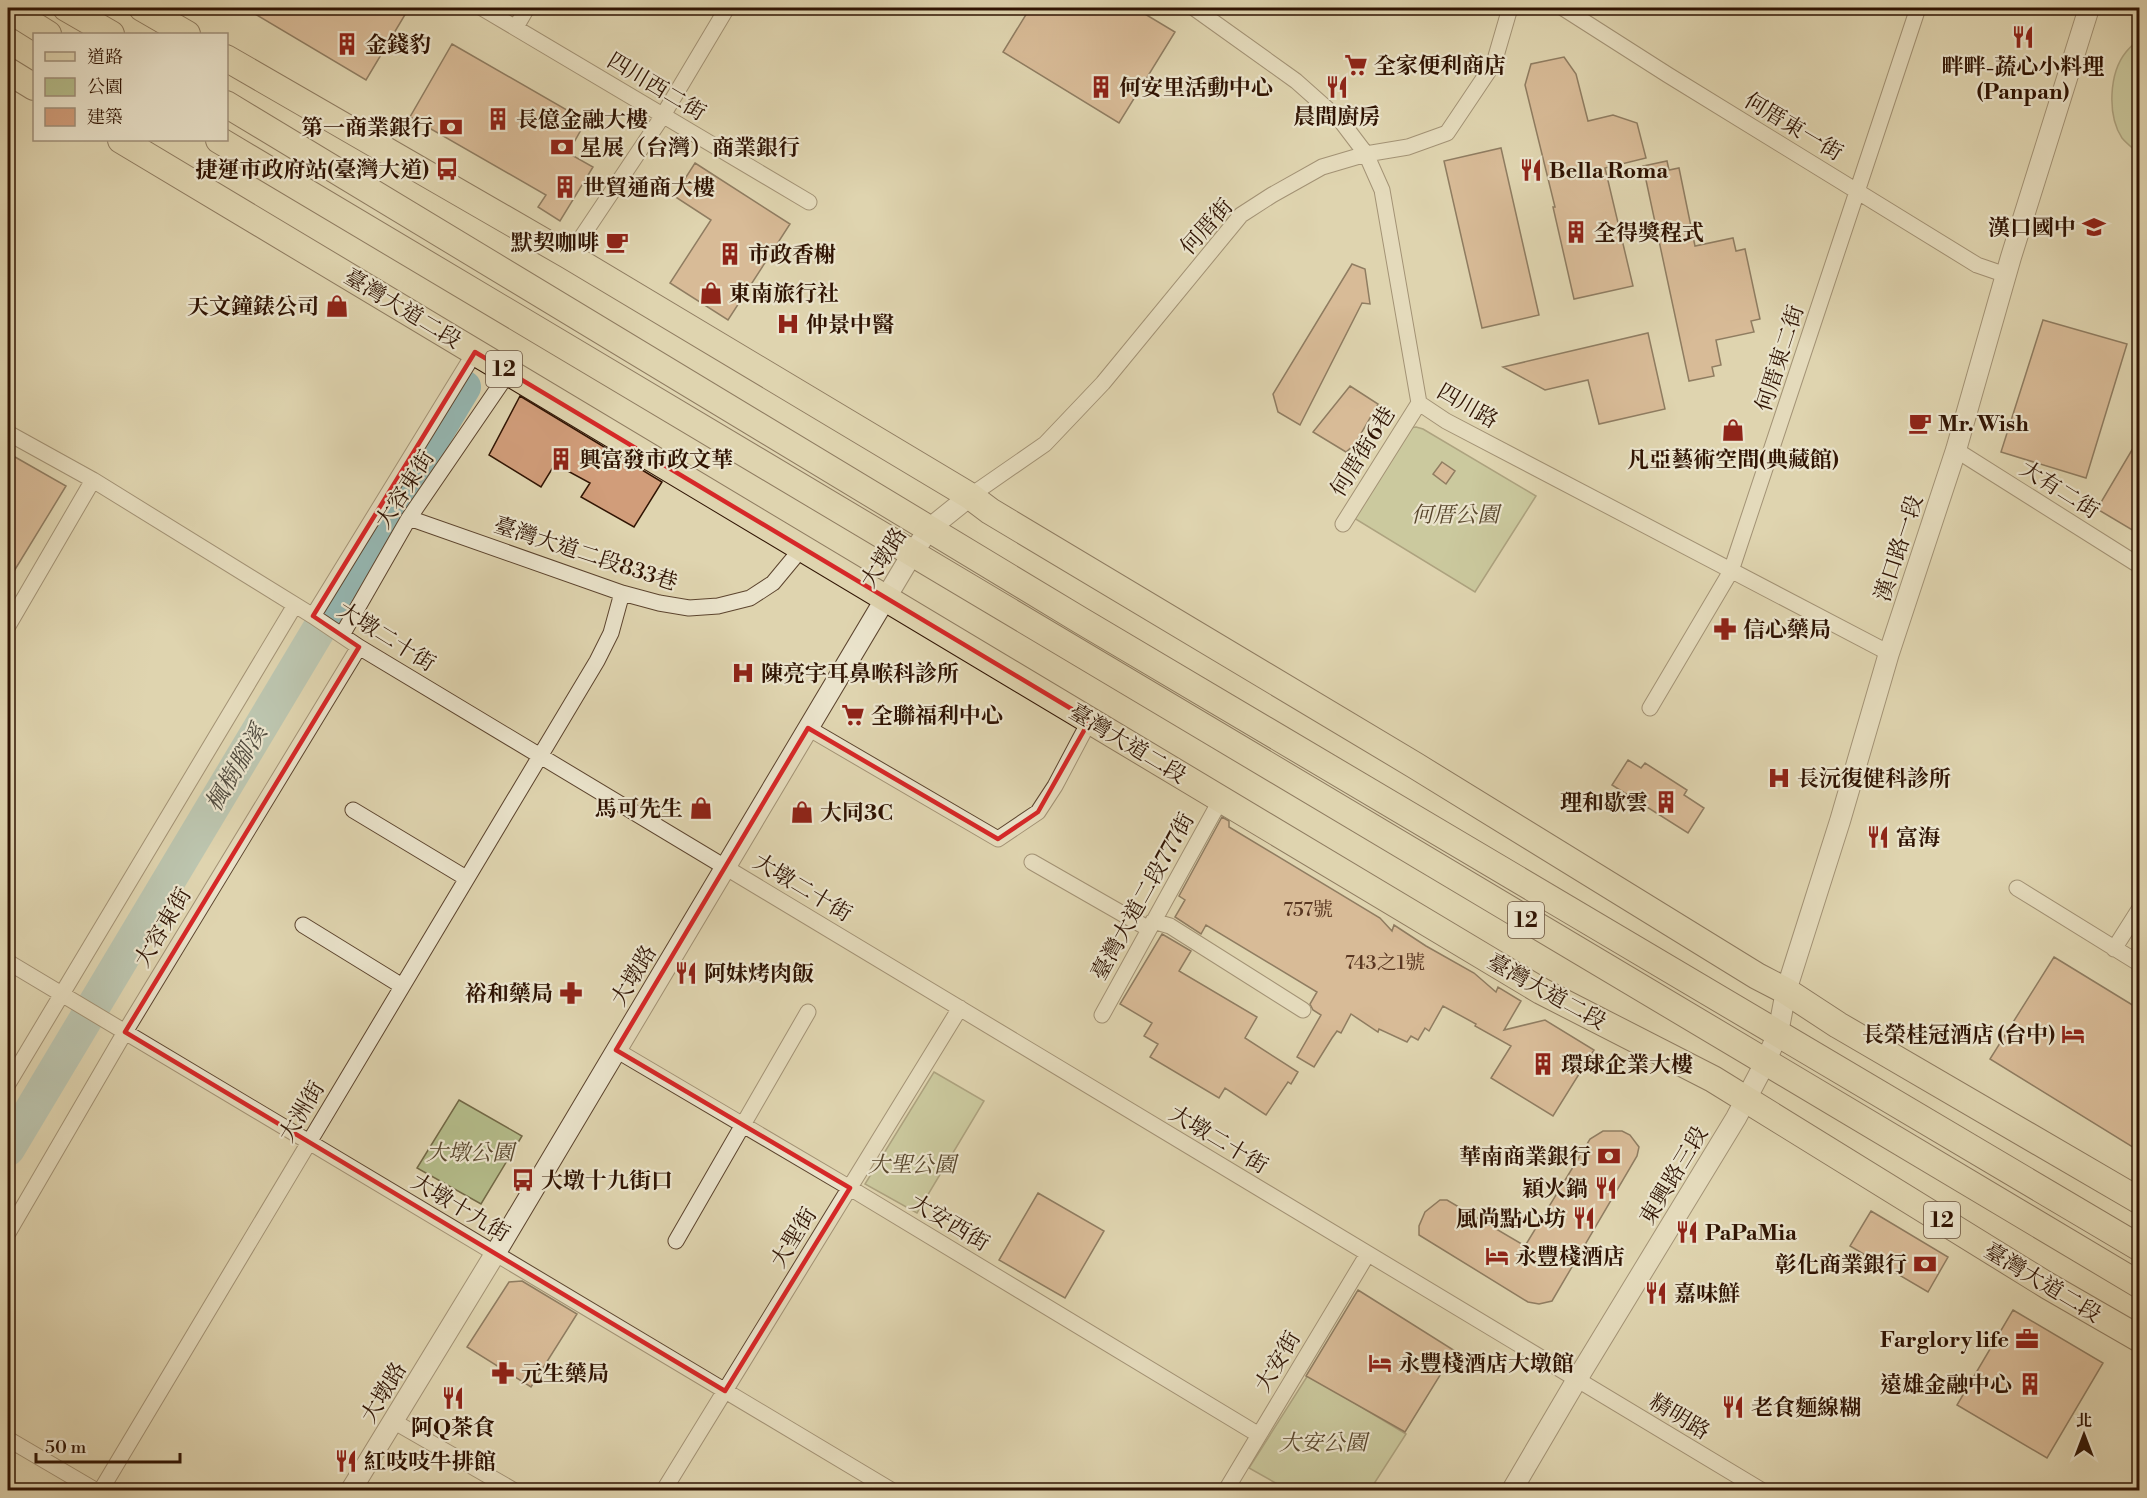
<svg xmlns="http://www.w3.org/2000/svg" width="2147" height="1498" font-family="'Libre Bodoni','Noto Serif TC',serif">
	<rect width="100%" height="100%" fill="#dfd4af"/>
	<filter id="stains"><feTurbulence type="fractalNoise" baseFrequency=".00333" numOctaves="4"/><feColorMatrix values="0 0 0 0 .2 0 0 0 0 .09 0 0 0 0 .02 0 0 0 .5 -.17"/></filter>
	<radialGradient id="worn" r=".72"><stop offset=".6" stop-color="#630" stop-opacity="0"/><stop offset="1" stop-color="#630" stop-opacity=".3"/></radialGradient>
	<path fill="#b4bc8a" stroke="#726846" stroke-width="1.5" d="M2139,38V154C2134,149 2127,144 2122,138C2107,115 2109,73 2126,52C2130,47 2135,43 2139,38Z
		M1416,427L1423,429L1536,496L1475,592L1354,518L1410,428Z
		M934,1072L984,1101L917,1213L865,1184Z
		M459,1100L522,1136L481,1204L417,1168Z
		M1308,1375L1406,1434L1370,1490H1288L1249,1468Z"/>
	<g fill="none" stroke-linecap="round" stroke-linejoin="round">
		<path stroke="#95b7b2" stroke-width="34" d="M8,1149L464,387"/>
	</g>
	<path fill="#d19d7a" stroke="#301403" stroke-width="1.5" d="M245,8H409L366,80Z
		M1030,8H1135L1175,32L1119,123L1003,52Z
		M452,44L586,121L568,153L593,167L560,221L538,207L546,195L410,117Z
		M1564,57L1576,74L1588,121L1613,115L1637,123L1646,158L1605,168L1633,286L1574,299L1553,207H1555L1525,85L1531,64Z
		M1501,148L1539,315L1482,328L1444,161Z
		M1667,161L1669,170L1679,168L1695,246L1733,238L1736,251L1745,249L1760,319L1751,321L1754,332L1716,340L1721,365L1712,367L1714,376L1689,381L1643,166Z
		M695,163L790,224L728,320L670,283L711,220L674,196Z
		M1352,264L1365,269L1370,304L1362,303L1300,425L1278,412L1273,394Z
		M2043,320L2127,344L2086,478L2001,452Z
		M1648,333L1665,409L1599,424L1588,380L1545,390L1503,367Z
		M1350,386L1378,404L1355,444L1346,452L1313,432Z
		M520,396L662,482L634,527L581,497L590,483L555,464L541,487L489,455Z
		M2139,438V534L2097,509Z
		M8,453L66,486L8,581Z
		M1442,462L1455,471L1446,484L1433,474Z
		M1628,760L1641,768L1645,763L1687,790L1684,795L1704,808L1688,833L1612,785Z
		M1222,817L1229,821V827L1380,918L1392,931L1394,925L1426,946L1474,973L1496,992L1498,987L1521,1001L1504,1030L1545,1020L1594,1050L1553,1116L1491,1078L1511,1046L1475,1026L1476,1024L1443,1006L1429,1031L1425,1028L1418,1040L1411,1036L1407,1042L1379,1029L1378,1032L1351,1014L1341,1033L1337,1031L1332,1038L1314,1067L1297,1057L1321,1015L1313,1010L1310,1004L1317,992L1206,925L1201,934L1175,917L1185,900L1179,896Z
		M1162,934L1191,951L1179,971L1257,1017L1245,1038L1298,1072L1291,1084L1288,1082L1266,1115L1225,1088L1219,1098L1150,1057L1158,1044L1144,1036L1152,1023L1120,1004Z
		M2054,957L2139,1009V1151L1990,1059Z
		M1603,1131H1622L1630,1135L1639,1147L1637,1156L1552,1301L1539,1304L1528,1302L1419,1235V1226L1425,1212L1440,1200H1447L1525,1246L1590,1139Z
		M1038,1193L1104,1231L1065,1298L999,1260Z
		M1871,1211L1948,1257L1928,1292L1850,1246Z
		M522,1281L577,1314L531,1387L467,1347L509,1282Z
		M1358,1290L1455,1351L1405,1432L1306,1376Z
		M2013,1310L2103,1363L2047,1458L1957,1405Z"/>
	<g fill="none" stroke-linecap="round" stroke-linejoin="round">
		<g stroke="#5c442e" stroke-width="17">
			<path id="minor" d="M482,8L809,202
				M1194,8L1296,81L1341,121L1366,154L1382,190L1419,403L1446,421L1889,653
				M1563,8L1668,75L1977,265L2006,275
				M516,27L527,8
				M569,256L662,117L727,8
				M8,433L93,480L313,616L359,647L1761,1490
				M1956,450L2140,566
				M970,496L1045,444L1103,383L1241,215L1272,195L1322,167L1366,154L1408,147L1447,133L1494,63L1510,8
				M409,518L622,593L659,603L689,608L718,606L750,598L773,583L802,548
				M1343,524L1419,403
				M313,616L475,352
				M8,626L93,480
				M342,635L409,518L509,372
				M1650,708L1731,571L1918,8
				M808,728L998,839L1038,812L1055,786L1090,720
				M353,810L466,878
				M1032,862L1149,929
				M2017,888L2140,964
				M1153,921L1170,926L1303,1010
				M303,925L402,986
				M2114,949L2140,908
				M8,962L891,1490
				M1102,1015L1221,799
				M616,1050L850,1188L1259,1435
				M8,1084L295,605
				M8,1233L125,1032L359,647
				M676,1241L808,1012
				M393,1421L513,1490
				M8,1439L95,1490
				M101,1490L597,661L611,633L622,593
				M664,1490L960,1008
				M1226,1490L1367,1255"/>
		</g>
		<g stroke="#5c442e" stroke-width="22">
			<path id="tertiary" d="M351,1490L495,1254L912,554L929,529L970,496
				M1512,1490L1576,1381L1736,1118L1765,1063L1778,1033L1786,991L1840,821L1889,653L1956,450L2011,257L2089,8"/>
		</g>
		<g stroke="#301403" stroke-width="28">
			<path id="primary" d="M66,8L111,34
				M142,8L187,34
				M8,9L48,34
				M226,58L569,256L970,496L990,511L1416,766L1757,976L1786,991L1838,1025L2140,1201
				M8,71L34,87
				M226,104L1080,620L2140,1248
				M121,140L1541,991L1713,1079L2048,1286L2140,1339
				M219,140L2140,1285"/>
		</g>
		<use href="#minor" stroke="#eae3cb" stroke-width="15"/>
		<use href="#tertiary" stroke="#eae3cb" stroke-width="20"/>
		<use href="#primary" stroke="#dfd4af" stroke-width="26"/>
	</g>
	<path d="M0 0H2147V1498H0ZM475,352L1090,720L1038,812L998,839L808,728L616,1050L850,1188L725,1391L125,1032L359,647L313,616Z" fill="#dfd4af" fill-opacity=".55" fill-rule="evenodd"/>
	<path fill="none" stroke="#d62828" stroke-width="4.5" stroke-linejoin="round" d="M475,352L1090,720L1038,812L998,839L808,728L616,1050L850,1188L725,1391L125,1032L359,647L313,616Z"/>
	<defs>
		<g id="restaurant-bare" transform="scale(1.8)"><path d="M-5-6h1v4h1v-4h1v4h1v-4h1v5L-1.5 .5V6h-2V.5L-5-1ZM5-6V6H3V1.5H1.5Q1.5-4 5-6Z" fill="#8f2418" stroke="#eae3cb" stroke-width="2.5" paint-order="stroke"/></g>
		<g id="building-bare" transform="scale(1.8)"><path d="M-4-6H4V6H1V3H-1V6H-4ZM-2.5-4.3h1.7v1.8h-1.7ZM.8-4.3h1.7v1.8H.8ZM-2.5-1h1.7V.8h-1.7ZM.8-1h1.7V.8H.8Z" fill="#8f2418" stroke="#eae3cb" stroke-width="2.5" paint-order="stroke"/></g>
		<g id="supermarket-bare" transform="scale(1.8)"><path d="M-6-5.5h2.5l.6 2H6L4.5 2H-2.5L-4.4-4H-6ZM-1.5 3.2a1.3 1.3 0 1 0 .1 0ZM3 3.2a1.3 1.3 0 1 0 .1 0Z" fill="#8f2418" stroke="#eae3cb" stroke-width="2.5" paint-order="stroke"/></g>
		<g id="bank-bare" transform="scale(1.8)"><path d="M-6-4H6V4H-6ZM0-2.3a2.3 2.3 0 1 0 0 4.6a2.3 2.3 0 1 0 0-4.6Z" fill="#8f2418" stroke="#eae3cb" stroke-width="2.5" paint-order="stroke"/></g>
		<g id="bus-bare" transform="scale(1.8)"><path d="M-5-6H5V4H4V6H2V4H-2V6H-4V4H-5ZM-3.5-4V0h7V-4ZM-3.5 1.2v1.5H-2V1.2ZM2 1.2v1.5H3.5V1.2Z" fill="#8f2418" stroke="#eae3cb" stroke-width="2.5" paint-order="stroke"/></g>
		<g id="school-bare" transform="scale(1.8)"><path d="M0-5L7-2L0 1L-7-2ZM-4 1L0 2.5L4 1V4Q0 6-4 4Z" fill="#8f2418" stroke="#eae3cb" stroke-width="2.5" paint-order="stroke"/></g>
		<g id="cafe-bare" transform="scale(1.8)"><path d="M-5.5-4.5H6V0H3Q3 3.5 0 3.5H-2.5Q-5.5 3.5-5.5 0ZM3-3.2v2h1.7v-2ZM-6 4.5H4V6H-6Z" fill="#8f2418" stroke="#eae3cb" stroke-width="2.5" paint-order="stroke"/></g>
		<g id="shop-bare" transform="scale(1.8)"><path d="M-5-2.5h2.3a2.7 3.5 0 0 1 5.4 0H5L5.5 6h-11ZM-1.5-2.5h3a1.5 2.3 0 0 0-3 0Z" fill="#8f2418" stroke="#eae3cb" stroke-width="2.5" paint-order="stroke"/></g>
		<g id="hospital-bare" transform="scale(1.8)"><path d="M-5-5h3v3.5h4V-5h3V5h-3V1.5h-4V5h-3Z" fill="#8f2418" stroke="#eae3cb" stroke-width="2.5" paint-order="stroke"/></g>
		<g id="pharmacy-bare" transform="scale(1.8)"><path d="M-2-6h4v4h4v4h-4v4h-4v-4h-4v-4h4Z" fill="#8f2418" stroke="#eae3cb" stroke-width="2.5" paint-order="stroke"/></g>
		<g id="hotel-bare" transform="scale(1.8)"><path d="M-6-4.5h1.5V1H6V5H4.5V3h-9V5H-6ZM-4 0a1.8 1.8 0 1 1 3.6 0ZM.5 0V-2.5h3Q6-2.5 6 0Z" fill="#8f2418" stroke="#eae3cb" stroke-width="2.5" paint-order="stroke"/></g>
		<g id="office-bare" transform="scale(1.8)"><path d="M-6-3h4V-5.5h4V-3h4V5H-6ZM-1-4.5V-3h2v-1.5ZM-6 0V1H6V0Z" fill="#8f2418" stroke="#eae3cb" stroke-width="2.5" paint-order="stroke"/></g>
	</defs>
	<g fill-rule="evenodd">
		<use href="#restaurant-bare" x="2023" y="37"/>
		<use href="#building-bare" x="347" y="44"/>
		<use href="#supermarket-bare" x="1356" y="65"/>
		<use href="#building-bare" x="1101" y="87"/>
		<use href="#restaurant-bare" x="1337" y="87"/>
		<use href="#building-bare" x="498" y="119"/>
		<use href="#bank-bare" x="451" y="127"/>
		<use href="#bank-bare" x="562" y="147"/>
		<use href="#bus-bare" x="447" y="169"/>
		<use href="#restaurant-bare" x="1531" y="170"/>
		<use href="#building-bare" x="565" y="187"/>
		<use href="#school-bare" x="2094" y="227"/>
		<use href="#building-bare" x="1576" y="232"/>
		<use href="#cafe-bare" x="617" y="242"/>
		<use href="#building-bare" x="730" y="254"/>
		<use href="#shop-bare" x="711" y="293"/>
		<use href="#shop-bare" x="337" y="306"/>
		<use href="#hospital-bare" x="788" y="324"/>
		<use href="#cafe-bare" x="1920" y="423"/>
		<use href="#shop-bare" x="1733" y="430"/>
		<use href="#building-bare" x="561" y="459"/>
		<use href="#pharmacy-bare" x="1725" y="629"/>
		<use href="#hospital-bare" x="743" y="673"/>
		<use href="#supermarket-bare" x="853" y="715"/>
		<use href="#hospital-bare" x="1779" y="778"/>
		<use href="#building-bare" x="1666" y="802"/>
		<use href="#shop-bare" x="701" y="808"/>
		<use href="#shop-bare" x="802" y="812"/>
		<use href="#restaurant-bare" x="1878" y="837"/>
		<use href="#restaurant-bare" x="686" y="973"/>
		<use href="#pharmacy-bare" x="571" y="993"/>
		<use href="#hotel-bare" x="2073" y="1034"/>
		<use href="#building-bare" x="1543" y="1064"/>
		<use href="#bank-bare" x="1609" y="1156"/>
		<use href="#bus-bare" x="523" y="1180"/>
		<use href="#restaurant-bare" x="1606" y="1188"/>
		<use href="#restaurant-bare" x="1584" y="1218"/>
		<use href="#restaurant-bare" x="1687" y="1232"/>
		<use href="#hotel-bare" x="1497" y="1256"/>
		<use href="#bank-bare" x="1925" y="1264"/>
		<use href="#restaurant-bare" x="1656" y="1293"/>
		<use href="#office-bare" x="2027" y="1339"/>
		<use href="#hotel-bare" x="1380" y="1363"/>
		<use href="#pharmacy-bare" x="503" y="1373"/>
		<use href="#building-bare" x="2030" y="1384"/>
		<use href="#restaurant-bare" x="453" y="1398"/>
		<use href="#restaurant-bare" x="1733" y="1407"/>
		<use href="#restaurant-bare" x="346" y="1461"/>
	</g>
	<g text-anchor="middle" stroke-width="4.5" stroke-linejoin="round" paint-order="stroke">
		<g font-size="20" fill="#583621">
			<text x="1308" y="916">757號</text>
			<text x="1385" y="969">743之1號</text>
		</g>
		<g fill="#eae3cb" stroke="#68523f" stroke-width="1.5">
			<rect x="486" y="351" width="36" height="36" rx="4.5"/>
			<rect x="1508" y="902" width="36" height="36" rx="4.5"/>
			<rect x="1924" y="1202" width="36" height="36" rx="4.5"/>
		</g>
		<g font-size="21" font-weight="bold" fill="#301403">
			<text x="504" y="376">12</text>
			<text x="1526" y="927">12</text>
			<text x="1942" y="1227">12</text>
		</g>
		<g font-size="22" font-weight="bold" fill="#301403" stroke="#eae3cb" text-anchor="start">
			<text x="365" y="52">金錢豹</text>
			<text x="1374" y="73">全家便利商店</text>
			<text x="2023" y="74" text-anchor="middle">畔畔-蔬心小料理<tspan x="2023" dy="25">(Panpan)</tspan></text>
			<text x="1119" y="95">何安里活動中心</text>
			<text x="1337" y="124" text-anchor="middle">晨間廚房</text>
			<text x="516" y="127">長億金融大樓</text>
			<text x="433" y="135" text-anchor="end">第一商業銀行</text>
			<text x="580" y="155">星展（台灣）商業銀行</text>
			<text x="429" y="177" text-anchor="end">捷運市政府站(臺灣大道)</text>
			<text x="1549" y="178">Bella Roma</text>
			<text x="583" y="195">世貿通商大樓</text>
			<text x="2076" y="235" text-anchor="end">漢口國中</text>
			<text x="1594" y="240">全得獎程式</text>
			<text x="599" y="250" text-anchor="end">默契咖啡</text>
			<text x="748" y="262">市政香榭</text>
			<text x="729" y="301">東南旅行社</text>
			<text x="319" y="314" text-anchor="end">天文鐘錶公司</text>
			<text x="806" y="332">仲景中醫</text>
			<text x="1938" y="431">Mr. Wish</text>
			<text x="579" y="467">興富發市政文華</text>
			<text x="1733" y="467" text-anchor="middle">凡亞藝術空間(典藏館)</text>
			<text x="1743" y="637">信心藥局</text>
			<text x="761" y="681">陳亮宇耳鼻喉科診所</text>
			<text x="871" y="723">全聯福利中心</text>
			<text x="1797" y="786">長沅復健科診所</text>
			<text x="1648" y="810" text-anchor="end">理和歇雲</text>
			<text x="683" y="816" text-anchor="end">馬可先生</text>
			<text x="820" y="820">大同3C</text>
			<text x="1896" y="845">富海</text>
			<text x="704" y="981">阿妹烤肉飯</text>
			<text x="553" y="1001" text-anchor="end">裕和藥局</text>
			<text x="2055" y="1042" text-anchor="end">長榮桂冠酒店 (台中)</text>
			<text x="1561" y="1072">環球企業大樓</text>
			<text x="1591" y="1164" text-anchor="end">華南商業銀行</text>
			<text x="541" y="1188">大墩十九街口</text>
			<text x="1588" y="1196" text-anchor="end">穎火鍋</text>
			<text x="1566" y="1226" text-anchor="end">風尚點心坊</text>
			<text x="1705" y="1240">PaPaMia</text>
			<text x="1515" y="1264">永豐棧酒店</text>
			<text x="1907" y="1272" text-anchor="end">彰化商業銀行</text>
			<text x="1674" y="1301">嘉味鮮</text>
			<text x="2009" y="1347" text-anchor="end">Farglory life</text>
			<text x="1398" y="1371">永豐棧酒店大墩館</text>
			<text x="521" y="1381">元生藥局</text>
			<text x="2012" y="1392" text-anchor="end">遠雄金融中心</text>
			<text x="1751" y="1415">老食麵線糊</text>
			<text x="453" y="1435" text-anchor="middle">阿Q茶食</text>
			<text x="364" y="1469">紅吱吱牛排館</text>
		</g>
		<g font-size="22" fill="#301403" stroke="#eae3cb">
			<text transform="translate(657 86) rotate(31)" y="8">四川西二街</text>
			<text transform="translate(1794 126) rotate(31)" y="8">何厝東一街</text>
			<text transform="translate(1206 226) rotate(-48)" y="8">何厝街</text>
			<text transform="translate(403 308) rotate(31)" y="8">臺灣大道二段</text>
			<text transform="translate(1779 358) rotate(-72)" y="8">何厝東二街</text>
			<text transform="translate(1468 405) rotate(30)" y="8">四川路</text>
			<text transform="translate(1362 451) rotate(-58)" y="8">何厝街6巷</text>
			<text transform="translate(404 489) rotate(-57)" y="8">大容東街</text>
			<text transform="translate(2060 489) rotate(32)" y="8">大有二街</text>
			<text transform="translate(1898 548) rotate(-72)" y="8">漢口路一段</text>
			<text transform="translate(586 553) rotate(18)" y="8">臺灣大道二段833巷</text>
			<text transform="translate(883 557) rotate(-58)" y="8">大墩路</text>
			<text transform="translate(387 636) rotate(32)" y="8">大墩二十街</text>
			<text transform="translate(1128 743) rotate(31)" y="8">臺灣大道二段</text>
			<text transform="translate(803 887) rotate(31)" y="8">大墩二十街</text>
			<text transform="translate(1142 896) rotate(-61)" y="8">臺灣大道二段777街</text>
			<text transform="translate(162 927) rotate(-59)" y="8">大容東街</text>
			<text transform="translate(633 975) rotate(-59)" y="8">大墩路</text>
			<text transform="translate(1547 991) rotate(29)" y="8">臺灣大道二段</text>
			<text transform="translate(301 1111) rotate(-59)" y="8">大洲街</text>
			<text transform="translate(1219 1139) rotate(31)" y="8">大墩二十街</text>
			<text transform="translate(1673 1175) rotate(-59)" y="8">東興路三段</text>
			<text transform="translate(461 1207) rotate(31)" y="8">大墩十九街</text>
			<text transform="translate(950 1222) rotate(31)" y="8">大安西街</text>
			<text transform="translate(793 1237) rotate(-58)" y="8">大聖街</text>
			<text transform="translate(2043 1282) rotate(31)" y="8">臺灣大道二段</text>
			<text transform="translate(1277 1361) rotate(-59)" y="8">大安街</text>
			<text transform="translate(383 1392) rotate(-59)" y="8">大墩路</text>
			<text transform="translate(1680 1416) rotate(31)" y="8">精明路</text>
		</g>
		<g font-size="22" font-style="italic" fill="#58462c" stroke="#eae3cb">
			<text x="1455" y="522">何厝公園</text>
			<text x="470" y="1160">大墩公園</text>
			<text x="912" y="1172">大聖公園</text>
			<text x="1323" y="1450">大安公園</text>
		</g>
		<g font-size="24" font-style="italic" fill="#534d40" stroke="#eae3cb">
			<text transform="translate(236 768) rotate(-59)" y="8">楓樹腳溪</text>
		</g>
	</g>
	<rect width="2147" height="1498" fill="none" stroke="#dfd4af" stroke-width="30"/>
	<rect x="9" y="9" width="2129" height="1480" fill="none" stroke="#301403" stroke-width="3"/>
	<rect x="15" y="15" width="2117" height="1468" fill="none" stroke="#301403" stroke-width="1.5"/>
	<rect x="33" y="33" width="195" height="108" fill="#eae3cb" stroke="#a0907b" stroke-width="1.5"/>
	<rect x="45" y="52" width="30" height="9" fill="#dfd4af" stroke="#a0907b" stroke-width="1.5"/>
	<text x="87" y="63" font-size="18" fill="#301403">道路</text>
	<rect x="45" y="78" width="30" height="18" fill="#b4bc8a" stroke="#a0907b" stroke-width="1.5"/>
	<text x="87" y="93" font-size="18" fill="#301403">公園</text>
	<rect x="45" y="108" width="30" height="18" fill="#d19d7a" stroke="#a0907b" stroke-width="1.5"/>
	<text x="87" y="123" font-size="18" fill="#301403">建築</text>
	<g transform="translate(2084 1435)" stroke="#eae3cb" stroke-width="4.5" paint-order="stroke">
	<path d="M0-4.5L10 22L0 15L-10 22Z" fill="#301403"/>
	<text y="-9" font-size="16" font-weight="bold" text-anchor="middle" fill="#301403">北</text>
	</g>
	<path d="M36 1453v9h144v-9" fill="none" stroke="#301403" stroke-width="3"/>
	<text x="45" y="1453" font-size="18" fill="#301403" stroke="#eae3cb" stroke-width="4.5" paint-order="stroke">50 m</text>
	<rect width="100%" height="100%" filter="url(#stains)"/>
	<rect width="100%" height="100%" fill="url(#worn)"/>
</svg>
